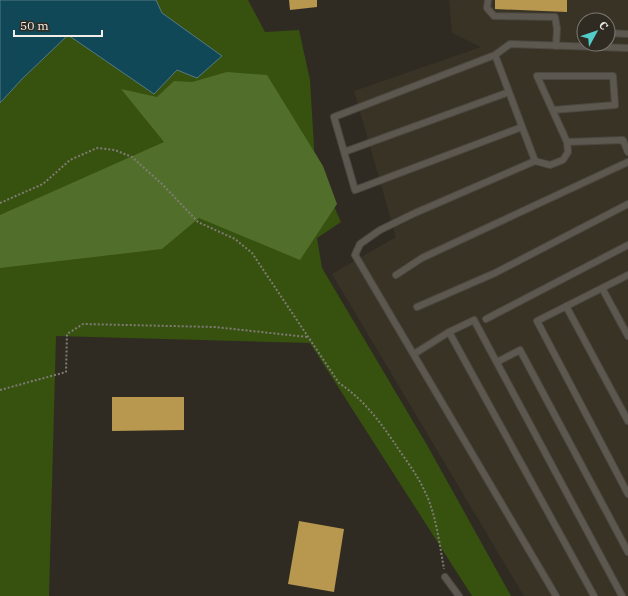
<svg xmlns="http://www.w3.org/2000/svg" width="628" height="596" font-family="'IBM Plex Serif',serif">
	<rect width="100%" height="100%" fill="#2f2b23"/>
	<path fill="#393325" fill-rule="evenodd" d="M449,0H628V596H524L332,274L396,237L354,91L481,47L452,33ZM584,20H608V44H584Z"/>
	<path fill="#37510f" d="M0,0H248L265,32L299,30L310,80L315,164L341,222L317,238L322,268L427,445L511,596H472L310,343L56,336L49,596H0Z"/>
	<path fill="#526e2b" d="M227,72L267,75L323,166L337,204L300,260L199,218L162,249L0,268V215L164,142L121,89L157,97L174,81L192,82Z"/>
	<path fill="#114857" stroke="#547a83" d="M0,0H156L162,13L222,56L197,78L177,70L154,94L68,35L22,79L0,103Z"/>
	<path fill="#b8974e" d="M289,0H317V7L290,10Z
		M495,0H567V12L495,9Z
		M112,397H184V430L112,431Z
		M299,521L344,529L334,592L288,584Z"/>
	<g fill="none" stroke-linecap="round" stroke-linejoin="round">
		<g stroke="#4b4841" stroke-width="8">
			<path id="lane" d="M488,0L487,8L494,16L555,17L557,29L556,46
				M608,33L628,34
				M495,55L510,44L628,48
				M553,110L615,105L613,76H537L567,142L623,140L628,152
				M522,127L355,190L334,117L495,55L535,161
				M344,152L509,92
				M396,275L422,258L628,162
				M628,275L537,321L628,494
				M602,288L628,336
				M566,306L628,421
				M417,307L495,273L628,204
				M486,319L628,245
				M449,332L594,596
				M414,354L449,332L474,320L622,596
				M497,362L520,350L628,552
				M445,577L459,596
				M556,596L355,255L360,244L380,230L415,213L535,161L550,165L563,160L568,152L567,142"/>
		</g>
		<path stroke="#7f7c75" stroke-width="2" stroke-dasharray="2 2" stroke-linecap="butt" d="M0,203L43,184L70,160L97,148L115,150L132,157L163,185L198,222L235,239L252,253L339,383C366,401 384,427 401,453C412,468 422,483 429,501C437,522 440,547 444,569
			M0,390L66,372L67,334L83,324L215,327L307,337"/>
		<use href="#lane" stroke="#5d584f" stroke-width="6"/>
	</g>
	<g transform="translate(596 32) rotate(50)"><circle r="19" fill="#2f2b23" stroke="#7d7972"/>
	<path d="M0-3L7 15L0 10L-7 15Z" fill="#53cdca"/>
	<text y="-6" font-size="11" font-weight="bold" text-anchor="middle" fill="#f1eee9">С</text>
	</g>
	<path d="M14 30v6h88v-6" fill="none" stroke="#f1eee9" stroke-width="2"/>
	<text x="20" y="30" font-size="12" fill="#f1eee9" stroke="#2f2b23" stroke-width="3" paint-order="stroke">50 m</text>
</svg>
